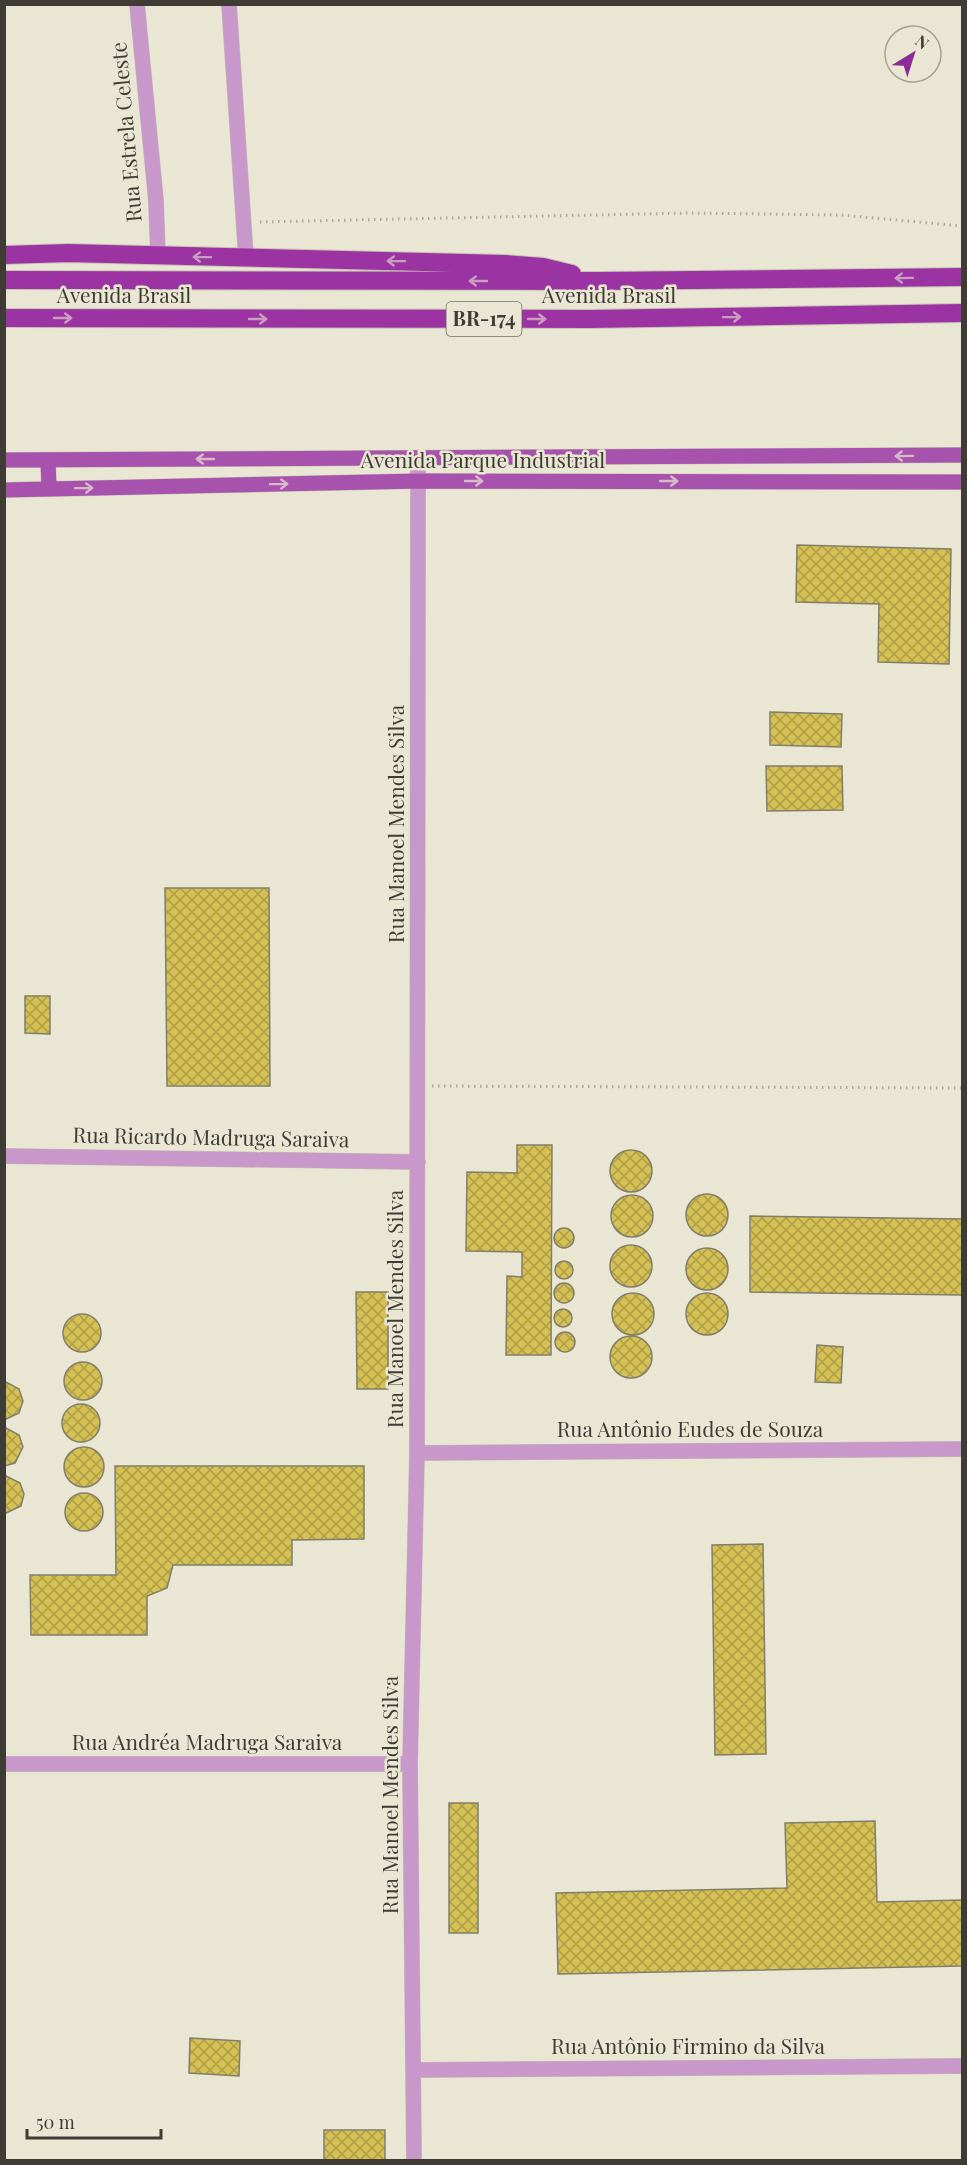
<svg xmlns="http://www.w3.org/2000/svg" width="967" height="2165" font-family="'Playfair Display',serif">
	<defs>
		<pattern id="building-cross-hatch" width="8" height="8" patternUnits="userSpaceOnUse" patternTransform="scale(1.5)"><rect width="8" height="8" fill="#d5c053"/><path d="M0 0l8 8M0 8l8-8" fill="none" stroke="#ae9d46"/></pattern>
	</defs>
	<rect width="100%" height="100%" fill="#eae6d4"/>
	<path fill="url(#building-cross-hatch)" stroke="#817e6d" stroke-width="1.5" d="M797,545L951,549L949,664L878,662L879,604L796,602Z
		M770,712L842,714L841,747L770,745Z
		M766,766H842L843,810L767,811Z
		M165,888H269L270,1086H167Z
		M25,996H50V1034L25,1033Z
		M517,1145H552L551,1355H506L507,1276L522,1277V1252L466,1251L467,1172L517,1173Z
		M610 1171a21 21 0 1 1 42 0a21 21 0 1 1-42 0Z
		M686 1215a21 21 0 1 1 42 0a21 21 0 1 1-42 0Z
		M611 1216a21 21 0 1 1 42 0a21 21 0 1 1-42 0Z
		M750,1216L962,1219V1295L750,1292Z
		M554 1238a10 10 0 1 1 20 0a10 10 0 1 1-20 0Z
		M610 1266a21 21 0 1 1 42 0a21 21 0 1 1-42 0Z
		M686 1269a21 21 0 1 1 42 0a21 21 0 1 1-42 0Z
		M555 1270a9 9 0 1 1 18 0a9 9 0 1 1-18 0Z
		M554 1293a10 10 0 1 1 20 0a10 10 0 1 1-20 0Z
		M356,1292H388V1389H357Z
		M686 1314a21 21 0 1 1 42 0a21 21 0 1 1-42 0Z
		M612 1314a21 21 0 1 1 42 0a21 21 0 1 1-42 0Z
		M554 1318a9 9 0 1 1 18 0a9 9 0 1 1-18 0Z
		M63 1333a19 19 0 1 1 38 0a19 19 0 1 1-38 0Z
		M555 1342a10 10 0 1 1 20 0a10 10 0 1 1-20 0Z
		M610 1357a21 21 0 1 1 42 0a21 21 0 1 1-42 0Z
		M817,1345L843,1347L841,1383L815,1382Z
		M64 1381a19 19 0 1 1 38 0a19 19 0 1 1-38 0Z
		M4,1381L19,1389L23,1401L19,1413L4,1420Z
		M62 1423a19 19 0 1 1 38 0a19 19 0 1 1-38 0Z
		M4,1427L19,1435L23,1447L15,1463L4,1466Z
		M64 1467a20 20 0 1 1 40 0a20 20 0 1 1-40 0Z
		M115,1466H364V1539L292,1540V1565H173L167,1588L147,1596V1635H31L30,1575H116Z
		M4,1475L20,1483L24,1494L21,1506L4,1514Z
		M65 1512a19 19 0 1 1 38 0a19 19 0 1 1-38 0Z
		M763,1544L766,1754L715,1755L712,1545Z
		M449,1803H478V1933H449Z
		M875,1821L877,1902L962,1900V1966L558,1974L556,1893L787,1888L785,1823Z
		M190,2038L240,2041L239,2076L189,2073Z
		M324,2130H385V2160H324Z"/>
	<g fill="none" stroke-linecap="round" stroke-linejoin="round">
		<g stroke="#c8c4b4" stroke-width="16">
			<path id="minor" d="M137,4L156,201L158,256
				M229,4L246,258
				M4,1156L418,1162
				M417,1453L962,1449
				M4,1764H410
				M413,2070L962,2066
				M414,2160L410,1764L417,1453L418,458"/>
		</g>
		<g stroke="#c8c4b4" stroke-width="16">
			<path id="major" d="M4,460L962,455
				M48,460L49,489
				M4,490L419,481L962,482"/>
		</g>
		<g stroke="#c8c4b4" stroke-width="20">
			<path id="highway" d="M4,255L68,253L505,264L543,267L572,274
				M4,280L600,281L962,277
				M4,318L589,319L962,313"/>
		</g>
		<path stroke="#aca89a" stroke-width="3" stroke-dasharray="1.5 4.5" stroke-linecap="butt" d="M260,222L688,213L841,215L962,226
			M432,1086L962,1088"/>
		<use href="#minor" stroke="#c798c9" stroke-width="15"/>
		<use href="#major" stroke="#a752ad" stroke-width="15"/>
		<use href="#highway" stroke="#9b33a2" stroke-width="18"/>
	</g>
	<defs><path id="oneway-shaft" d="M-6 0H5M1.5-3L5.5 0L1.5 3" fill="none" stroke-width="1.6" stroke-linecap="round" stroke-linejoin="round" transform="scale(1.5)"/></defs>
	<g stroke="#ca9ec0">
		<use href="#oneway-shaft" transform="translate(202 257) rotate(-179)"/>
		<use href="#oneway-shaft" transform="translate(396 261) rotate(-179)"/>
		<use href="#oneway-shaft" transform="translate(904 278) rotate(179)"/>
		<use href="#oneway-shaft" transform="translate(478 281) rotate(-180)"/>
		<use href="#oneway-shaft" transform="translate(732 317) rotate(-1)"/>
		<use href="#oneway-shaft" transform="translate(63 318)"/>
		<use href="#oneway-shaft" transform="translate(258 319)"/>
		<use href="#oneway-shaft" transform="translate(537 319)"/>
	</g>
	<g stroke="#d6bac8">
		<use href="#oneway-shaft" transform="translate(904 456) rotate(179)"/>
		<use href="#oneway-shaft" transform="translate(205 459) rotate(180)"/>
		<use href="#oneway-shaft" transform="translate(474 481)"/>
		<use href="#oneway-shaft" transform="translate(669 481)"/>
		<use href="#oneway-shaft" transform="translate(279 484) rotate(-1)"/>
		<use href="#oneway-shaft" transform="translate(84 488) rotate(-1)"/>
	</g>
	<g text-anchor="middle" stroke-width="5" stroke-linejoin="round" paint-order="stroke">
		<rect fill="#eae6d4" stroke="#726f65" stroke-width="1.5" x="446.5" y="302" width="75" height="34" rx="4.5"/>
		<g font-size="20" font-weight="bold" fill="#3e3c35">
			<text x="484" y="326">BR-174</text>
		</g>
		<g font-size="21" fill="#3e3c35" stroke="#eae6d4">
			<text transform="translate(127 132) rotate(-95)" y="7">Rua Estrela Celeste</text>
			<text x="124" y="303">Avenida Brasil</text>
			<text x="609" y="303">Avenida Brasil</text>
			<text x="483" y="468">Avenida Parque Industrial</text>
			<text transform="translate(397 824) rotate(-90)" y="7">Rua Manoel Mendes Silva</text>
			<text transform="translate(211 1138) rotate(1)" y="7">Rua Ricardo Madruga Saraiva</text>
			<text transform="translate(396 1309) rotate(-90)" y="7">Rua Manoel Mendes Silva</text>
			<text x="690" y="1437">Rua Antônio Eudes de Souza</text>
			<text x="207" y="1750">Rua Andréa Madruga Saraiva</text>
			<text transform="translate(391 1795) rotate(-90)" y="7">Rua Manoel Mendes Silva</text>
			<text x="688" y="2054">Rua Antônio Firmino da Silva</text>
		</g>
	</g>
	<rect width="967" height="2165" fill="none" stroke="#3e3c35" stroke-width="12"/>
	<g transform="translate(913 54) rotate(38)"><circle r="28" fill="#eae6d4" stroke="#a5a294" stroke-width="1.5"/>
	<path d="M0-4.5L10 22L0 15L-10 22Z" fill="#8e2c95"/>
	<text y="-9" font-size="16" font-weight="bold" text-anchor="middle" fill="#3e3c35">N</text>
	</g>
	<path d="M27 2129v9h134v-9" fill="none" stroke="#3e3c35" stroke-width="3"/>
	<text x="36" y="2129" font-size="18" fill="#3e3c35" stroke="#eae6d4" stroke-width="4.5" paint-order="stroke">50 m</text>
</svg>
